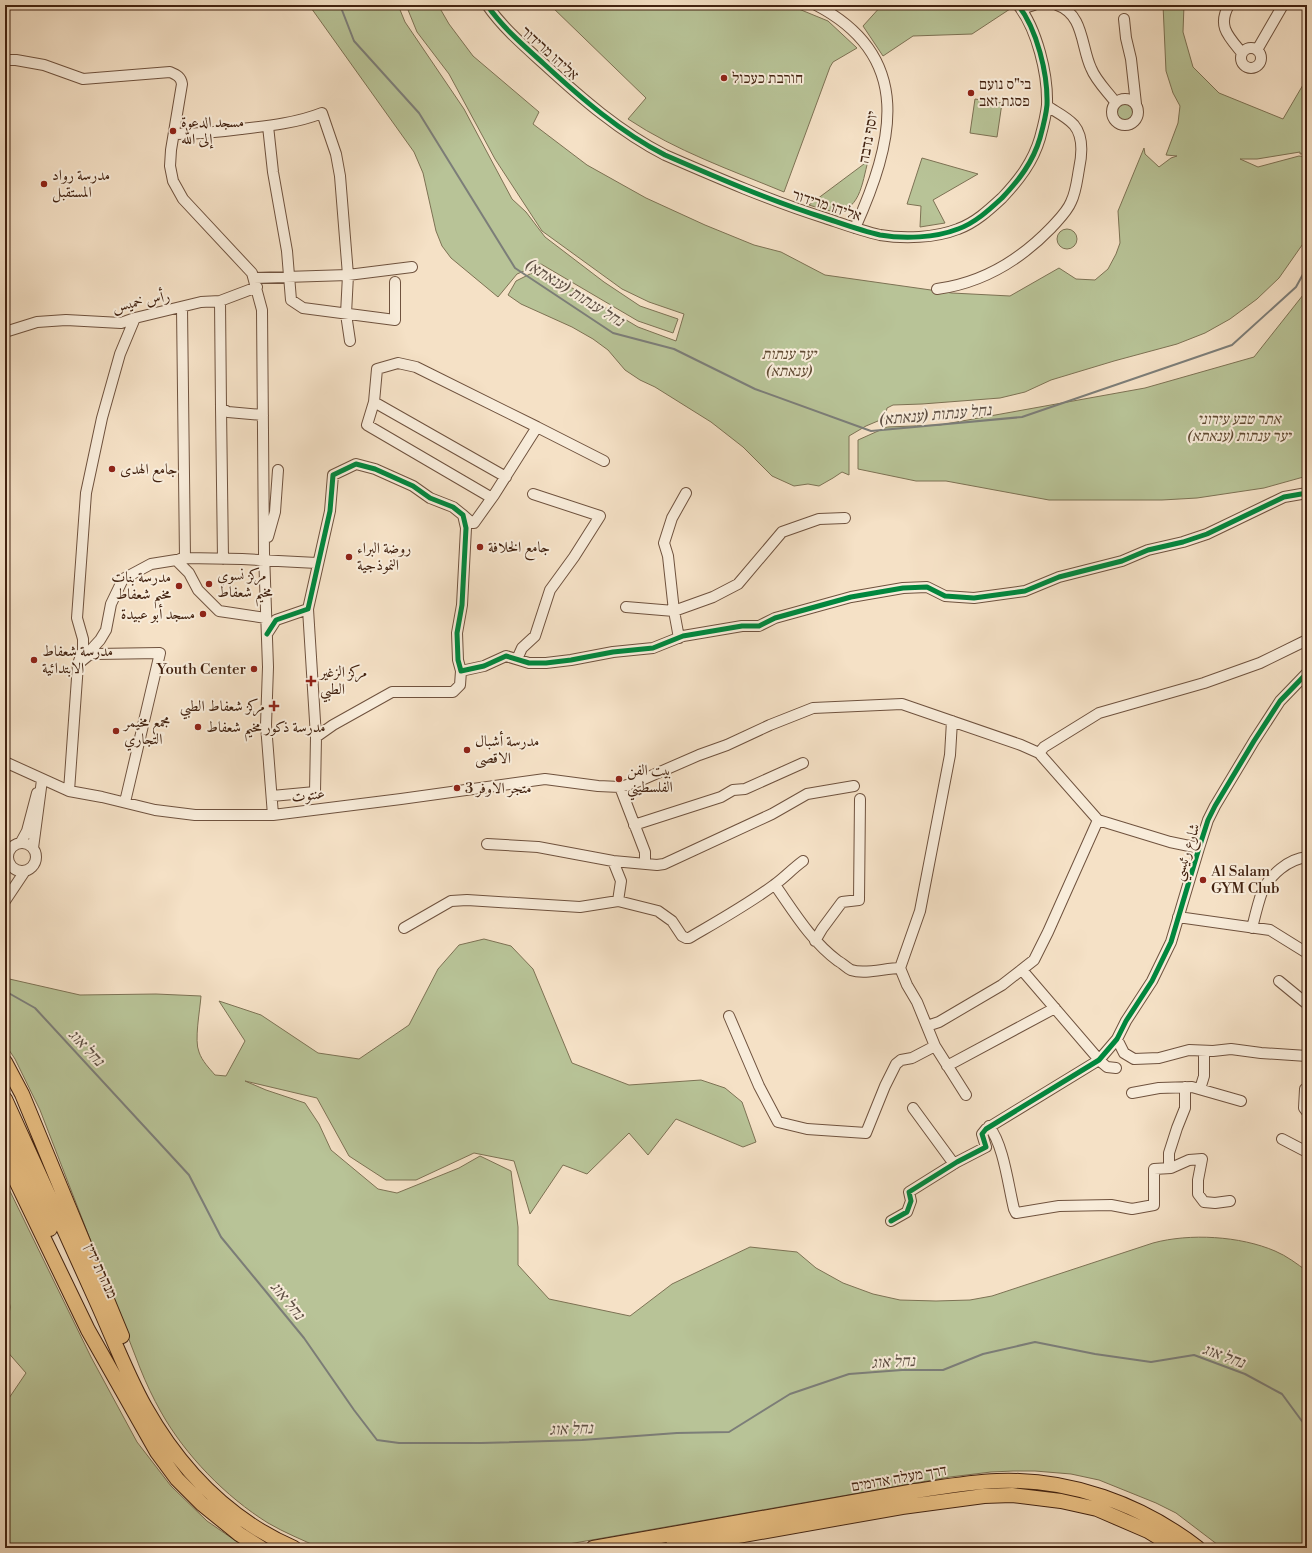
<svg xmlns="http://www.w3.org/2000/svg" width="1312" height="1553" font-family="'Libre Bodoni',Amiri,'Frank Ruhl Libre',serif">
	<rect width="100%" height="100%" fill="#f5e1c6"/>
	<filter id="stains"><feTurbulence type="fractalNoise" baseFrequency=".005" numOctaves="4"/><feColorMatrix values="0 0 0 0 .2 0 0 0 0 .09 0 0 0 0 .02 0 0 0 .5 -.17"/></filter>
	<radialGradient id="worn" r=".72"><stop offset=".6" stop-color="#630" stop-opacity="0"/><stop offset="1" stop-color="#630" stop-opacity=".3"/></radialGradient>
	<path fill="#b8c397" stroke="#7d7254" d="M309,5H398L405,22L464,109L512,199L526,212L545,237L604,282L640,306L678,319L673,333L638,321L541,264L517,274L498,297L451,258L442,246L436,231L423,173L414,152Z
		M406,5H438L449,24L473,56L539,112L533,124L587,165L646,198L705,225L754,245L781,252L825,275L952,293L1010,296L1059,268L1076,279L1095,280L1108,269L1116,254L1120,243L1118,211L1144,148L1145,154L1159,167L1171,158L1177,156L1166,155L1178,123L1180,106L1173,93L1166,71L1163,5H1184L1183,32L1193,67L1219,93L1283,119L1307,78V154H1300V152L1257,159H1240L1258,167L1299,156L1307,157V238L1279,278L1257,299L1230,319L1205,333L1177,344L1114,361L1051,380L1025,392L1000,398L922,404L893,405L887,408L885,418L866,426L849,436V475L842,472L833,478L819,486L808,484L794,486L772,476L743,447L711,422L655,387L640,380L625,370L608,350L593,339L572,327L521,304L508,295L516,281L540,269L638,327L676,341L684,314L649,302L622,289L542,231L495,159L449,74L417,32Z
		M550,5H789L828,21L857,48L833,62L830,67L784,192C731,170 676,151 628,119L646,98Z
		M882,5H1006L1010,9L972,34L913,36L883,56L863,26Z
		M975,99L1002,103L997,137L970,133Z
		M1116 112a9 9 0 1 1 18 0a9 9 0 1 1-18 0Z
		M922,158L978,174L933,200L945,223L920,227L921,206L907,204Z
		M868,161C862,183 860,214 831,211C824,210 816,207 809,205Z
		M1057 239a10 10 0 1 1 20 0a10 10 0 1 1-20 0Z
		M1307,290V476L1264,488L1197,498L1162,500H1049L946,481H916L858,469V440L887,427L940,425L1145,388L1254,357Z
		M484,939L511,946L533,969L572,1063L629,1085L701,1080L725,1088L742,1102L756,1142L743,1147L676,1119L648,1155L629,1133L587,1174L563,1165L530,1214L514,1161L474,1153L416,1180H386L349,1156L317,1098L245,1081L266,1090L305,1103L319,1124L331,1150L378,1189L397,1193L459,1168L480,1156L511,1171L518,1227V1265L549,1299L630,1316L672,1284L750,1247L797,1252L816,1268L843,1283L873,1294L900,1300L936,1301L970,1300L992,1296L1153,1243C1190,1233 1240,1236 1275,1251C1287,1256 1297,1264 1307,1271V1548H1222L1176,1513L1156,1503L1099,1480L1071,1474L1035,1471H1013L991,1472L950,1477L546,1548H320C303,1540 285,1533 268,1523C226,1497 185,1455 161,1412C153,1398 146,1383 140,1368L40,1110L15,1059L5,1044V978L80,995L156,994L201,996C200,1010 194,1041 199,1052C202,1061 209,1068 215,1075L226,1076L245,1041L219,1001L261,1015L318,1053L359,1059L409,1025L438,969L459,945Z
		M5,1181L91,1357L137,1442L171,1486L207,1521L246,1548H5V1404L26,1373L5,1349L10,1307L5,1275Z"/>
	<g fill="none" stroke-linecap="round" stroke-linejoin="round">
		<path stroke="#7c7e79" stroke-width="2" d="M340,5L354,41L419,113L515,268L613,333L674,349L755,389L871,431L1022,417L1232,345L1296,287L1307,267
			M5,991L35,1008L189,1175L221,1237L304,1338L354,1410L377,1440L399,1443H481L582,1440L677,1433L729,1432L790,1394L849,1374L902,1370H943L983,1354L1035,1342L1095,1354L1151,1362L1194,1355L1245,1374L1282,1394L1307,1428"/>
		<g stroke="#6f523e" stroke-width="12">
			<path id="minor" d="M487,5C503,28 523,45 544,64C581,98 620,132 665,155C718,178 771,201 825,218C843,224 862,231 880,235C904,239 935,238 958,229C975,223 989,210 1002,198C1019,180 1033,162 1040,138C1043,127 1046,116 1047,105C1048,74 1037,29 1018,5
				M816,5C916,57 893,143 855,228
				M1057,5C1084,14 1081,47 1091,68C1096,81 1108,92 1116,103
				M1229,5C1217,26 1228,36 1242,53
				M1021,9L1034,5
				M1124,19L1126,38L1131,59L1136,104
				M1241 58a10 10 0 1 1 20 0a10 10 0 1 1-20 0Z
				M1257,50L1283,5
				M5,61L7,60H16L44,65L83,79L170,72C177,75 181,77 182,84L171,150L170,166L173,181L183,199L252,273L262,310L264,553L268,667L266,725L273,815
				M1112 112a13 13 0 1 1 26 0a13 13 0 1 1-26 0Z
				M268,126L273,172L287,251L291,300L303,308L395,320V282
				M174,134C196,134 219,132 241,129C268,126 297,123 322,113L336,154L340,176L348,275L346,314L350,341
				M254,278L348,275L412,267
				M937,289C982,283 1020,260 1051,228C1058,220 1067,212 1071,202C1076,192 1077,180 1079,169C1082,155 1084,137 1074,125C1067,117 1056,112 1047,106
				M220,301L221,408L228,412L263,415
				M182,308L185,558
				M5,332L37,322L66,320L121,323L135,318L201,302L220,301L257,287
				M374,402L367,425L492,498
				M221,408L223,559
				M506,477L374,402L377,369L398,363L416,367L537,427
				M463,515L472,523H474L494,495L537,427L604,461
				M268,537L275,512L278,470
				M180,559L185,558L242,559L317,563
				M626,607L674,611L668,556L664,543L672,518L686,493
				M267,634L276,620L308,609L330,511L333,475L356,464L375,469L413,486L430,498L453,507L463,515L466,528L462,605L457,633L458,660L461,671L484,666L506,656L529,663H546L571,660L613,652L653,648L683,636L742,626H759L775,618L851,597L903,588L927,587L945,596L974,598L1025,591L1059,577L1122,561L1148,550L1183,542L1207,534L1284,497L1307,493
				M679,638L674,611L713,597L738,584L782,532L819,519L845,518
				M517,659L522,648L535,636L550,590L574,557L600,516L533,494
				M316,737L333,725L392,692H453L460,685L461,671
				M1039,753L1098,820L1170,842L1199,848
				M5,762L69,791L102,797L155,810L195,815H273L401,799L545,779L598,786L620,787L637,782L699,755L727,745L770,725L813,708L902,704L1021,745L1039,753L1044,747L1099,713L1204,683L1260,663L1307,640
				M620,787L645,852V864
				M69,791L78,664L83,650V639L77,618L86,493L102,418L120,354L135,318
				M272,796L315,792L316,737L308,609
				M125,802L160,653L96,654L89,655L78,664L100,640L106,630L111,604L123,579L151,564L176,560L189,573L198,590L219,611L266,618
				M634,825L721,797L733,790L745,789L803,763
				M21,842L27,831L37,793
				M8 857a14 14 0 1 1 28 0a14 14 0 1 1-28 0Z
				M487,844L538,847L613,861L657,865L664,864L772,814L807,794L854,786
				M33,848L42,780
				M613,861L621,881L618,901
				M775,885C794,912 811,941 838,961C842,963 847,968 851,970C865,975 885,968 900,968L907,985L917,1002L935,1046L966,1095
				M5,901L25,871
				M1178,917L1270,930L1307,953
				M404,928L451,901L467,900L580,907L618,901L658,911L672,921L682,936L686,938H689C718,921 747,905 774,885C784,878 792,869 803,861
				M1252,928C1255,916 1258,903 1262,892C1270,875 1288,859 1307,857
				M815,941L822,929L842,902L859,900L860,799
				M900,968L920,911L950,755L952,721
				M1022,970L1101,1062L1107,1067L1116,1068
				M1279,981L1307,1004
				M729,1016L759,1086L778,1122L807,1129L866,1133L885,1086L896,1064L901,1060L912,1058L935,1046
				M927,1026L939,1022L1002,985L1034,960L1048,932L1098,820
				M1117,1039L1124,1053L1134,1059L1159,1058L1189,1050L1213,1051L1231,1049L1261,1053L1307,1056
				M947,1066L1055,1008
				M1200,1089L1204,1076V1051
				M1305,1089L1304,1108L1307,1112
				M1132,1093L1159,1088L1192,1087L1241,1101
				M913,1108L954,1164
				M989,1126C1004,1146 1008,1185 1014,1209L1016,1213L1059,1206L1111,1205L1132,1209L1154,1205V1169L1171,1168L1189,1160L1202,1159L1198,1180V1194L1204,1202L1215,1203L1230,1201
				M1282,1139L1307,1152
				M1169,1168V1153L1177,1128L1185,1108V1087
				M891,1221L907,1212L911,1201L909,1192L957,1162L986,1147L982,1134L986,1129L1099,1060L1117,1039L1126,1021L1152,981L1171,942L1199,848L1208,820L1215,806L1254,741L1280,701L1307,673"/>
		</g>
		<g stroke="#422210" stroke-width="16">
			<path id="highway" d="M5,1062L22,1094L122,1336
				M5,1099C35,1166 65,1233 96,1300C112,1335 126,1373 145,1407C180,1469 227,1519 294,1548
				M5,1130L50,1229
				M5,1158L88,1330L157,1452L177,1479L202,1504L239,1534L261,1548
				M593,1548L915,1491C942,1487 969,1482 997,1481C1069,1478 1141,1504 1198,1548
				M671,1548L902,1507L984,1496L1012,1495L1061,1501L1097,1509L1148,1531L1176,1548"/>
		</g>
		<use href="#minor" stroke="#f8ecda" stroke-width="10"/>
		<use href="#highway" stroke="#eac083" stroke-width="14"/>
		<g stroke="#f8ecda" stroke-width="8">
			<path id="cycleway" d="M487,5C503,28 523,45 544,64C581,98 620,132 665,155C718,178 771,201 825,218C843,224 862,231 880,235C904,239 935,238 958,229C975,223 989,210 1002,198C1019,180 1033,162 1040,138C1043,127 1046,116 1047,105C1048,74 1037,29 1018,5
				M267,634L276,620L308,609L330,511L333,475L356,464L375,469L413,486L430,498L453,507L463,515L466,528L462,605L457,633L458,660L461,671L484,666L506,656L529,663H546L571,660L613,652L653,648L683,636L742,626H759L775,618L851,597L903,588L927,587L945,596L974,598L1025,591L1059,577L1122,561L1148,550L1183,542L1207,534L1284,497L1307,493
				M891,1221L907,1212L911,1201L909,1192L957,1162L986,1147L982,1134L986,1129L1099,1060L1117,1039L1126,1021L1152,981L1171,942L1199,848L1208,820L1215,806L1254,741L1280,701L1307,673"/>
		</g>
		<use href="#cycleway" stroke="#00873e" stroke-width="5"/>
	</g>
	<g fill="#8f2418" stroke="#f8ecda" stroke-width="1.5">
		<circle cx="724" cy="78" r="4"/>
		<circle cx="971" cy="93" r="4"/>
		<circle cx="173" cy="131" r="4"/>
		<circle cx="44" cy="184" r="4"/>
		<circle cx="112" cy="469" r="4"/>
		<circle cx="480" cy="547" r="4"/>
		<circle cx="349" cy="557" r="4"/>
		<circle cx="209" cy="584" r="4"/>
		<circle cx="179" cy="586" r="4"/>
		<circle cx="203" cy="614" r="4"/>
		<circle cx="34" cy="660" r="4"/>
		<circle cx="254" cy="669" r="4"/>
		<path d="M309 675h4v4h4v4h-4v4h-4v-4h-4v-4h4z"/>
		<path d="M272 700h4v4h4v4h-4v4h-4v-4h-4v-4h4z"/>
		<circle cx="198" cy="727" r="4"/>
		<circle cx="116" cy="731" r="4"/>
		<circle cx="467" cy="750" r="4"/>
		<circle cx="619" cy="779" r="4"/>
		<circle cx="457" cy="788" r="4"/>
		<circle cx="1203" cy="880" r="4"/>
	</g>
	<g text-anchor="middle" stroke-width="4" stroke-linejoin="round" paint-order="stroke">
		<g font-size="15" fill="#422210" stroke="#f8ecda">
			<text transform="translate(550 53) rotate(42)" y="5">אליהו מרידור</text>
			<text transform="translate(868 137) rotate(-80)" y="5">יוסף נדבה</text>
			<text transform="translate(827 205) rotate(18)" y="5">אליהו מרידור</text>
			<text transform="translate(141 301) rotate(-11)" y="5">رأس خميس</text>
			<text transform="translate(308 795) rotate(-7)" y="5">عنتوت</text>
			<text transform="translate(1186 852) rotate(-72)" y="5">شارع رئيسي</text>
			<text transform="translate(101 1271) rotate(65)" y="5">מנהרת ידין</text>
			<text transform="translate(899 1478) rotate(-10)" y="5">דרך מעלה אדומים</text>
		</g>
		<g font-size="15" fill="#422210" stroke="#f8ecda" text-anchor="start">
			<text x="732" y="83">חורבת כעכול</text>
			<text x="979" y="89">בי"ס נועם<tspan x="979" dy="17">פסגת זאב</tspan></text>
			<text x="181" y="127">مسجد الدعوة<tspan x="181" dy="17">إلى الله</tspan></text>
			<text x="52" y="180">مدرسة رواد<tspan x="52" dy="17">المستقبل</tspan></text>
			<text x="120" y="474">جامع الهدى</text>
			<text x="488" y="552">جامع الخلافة</text>
			<text x="357" y="553">روضة البراء<tspan x="357" dy="17">النموذجية</tspan></text>
			<text x="217" y="580">مركز نسوي<tspan x="217" dy="17">مخيم شعفاط</tspan></text>
			<text x="171" y="582" text-anchor="end">مدرسة بنات<tspan x="171" dy="17">مخيم شعفاط</tspan></text>
			<text x="195" y="619" text-anchor="end">مسجد أبو عبيدة</text>
			<text x="42" y="656">مدرسة شعفاط<tspan x="42" dy="17">الابتدائية</tspan></text>
			<text x="246" y="674" text-anchor="end">Youth Center</text>
			<text x="320" y="677">مركز الزغير<tspan x="320" dy="17">الطبي</tspan></text>
			<text x="265" y="711" text-anchor="end">مركز شعفاط الطبي</text>
			<text x="124" y="727">مجمع مخيمر<tspan x="124" dy="17">التجاري</tspan></text>
			<text x="206" y="732">مدرسة ذكور مخيم شعفاط</text>
			<text x="475" y="746">مدرسة أشبال<tspan x="475" dy="17">الاقصى</tspan></text>
			<text x="627" y="775">بيت الفن<tspan x="627" dy="17">الفلسطيني</tspan></text>
			<text x="465" y="793">متجر الاوفر 3</text>
			<text x="1211" y="876">Al Salam<tspan x="1211" dy="17">GYM Club</tspan></text>
		</g>
		<g font-size="15" font-style="italic" fill="#604a32" stroke="#f8ecda">
			<text x="789" y="359">יער ענתות<tspan x="789" dy="17">(ענאתא)</tspan></text>
			<text x="1239" y="424">אתר טבע עירוני<tspan x="1239" dy="17">יער ענתות (ענאתא)</tspan></text>
		</g>
		<g font-size="16" font-style="italic" fill="#5f5045" stroke="#f8ecda">
			<text transform="translate(575 292) rotate(32)" y="6">נחל ענתות (ענאתא)</text>
			<text transform="translate(935 414) rotate(-5)" y="6">נחל ענתות (ענאתא)</text>
			<text transform="translate(87 1047) rotate(47)" y="6">נחל אוג</text>
			<text transform="translate(288 1300) rotate(51)" y="6">נחל אוג</text>
			<text transform="translate(1224 1355) rotate(20)" y="6">נחל אוג</text>
			<text transform="translate(893 1361) rotate(-3)" y="6">נחל אוג</text>
			<text transform="translate(571 1428) rotate(-2)" y="6">נחל אוג</text>
		</g>
	</g>
	<rect width="1312" height="1553" fill="none" stroke="#f5e1c6" stroke-width="20"/>
	<rect x="6" y="6" width="1300" height="1541" fill="none" stroke="#422210" stroke-width="2"/>
	<rect x="10" y="10" width="1292" height="1533" fill="none" stroke="#422210"/>
	<rect width="100%" height="100%" filter="url(#stains)"/>
	<rect width="100%" height="100%" fill="url(#worn)"/>
</svg>
